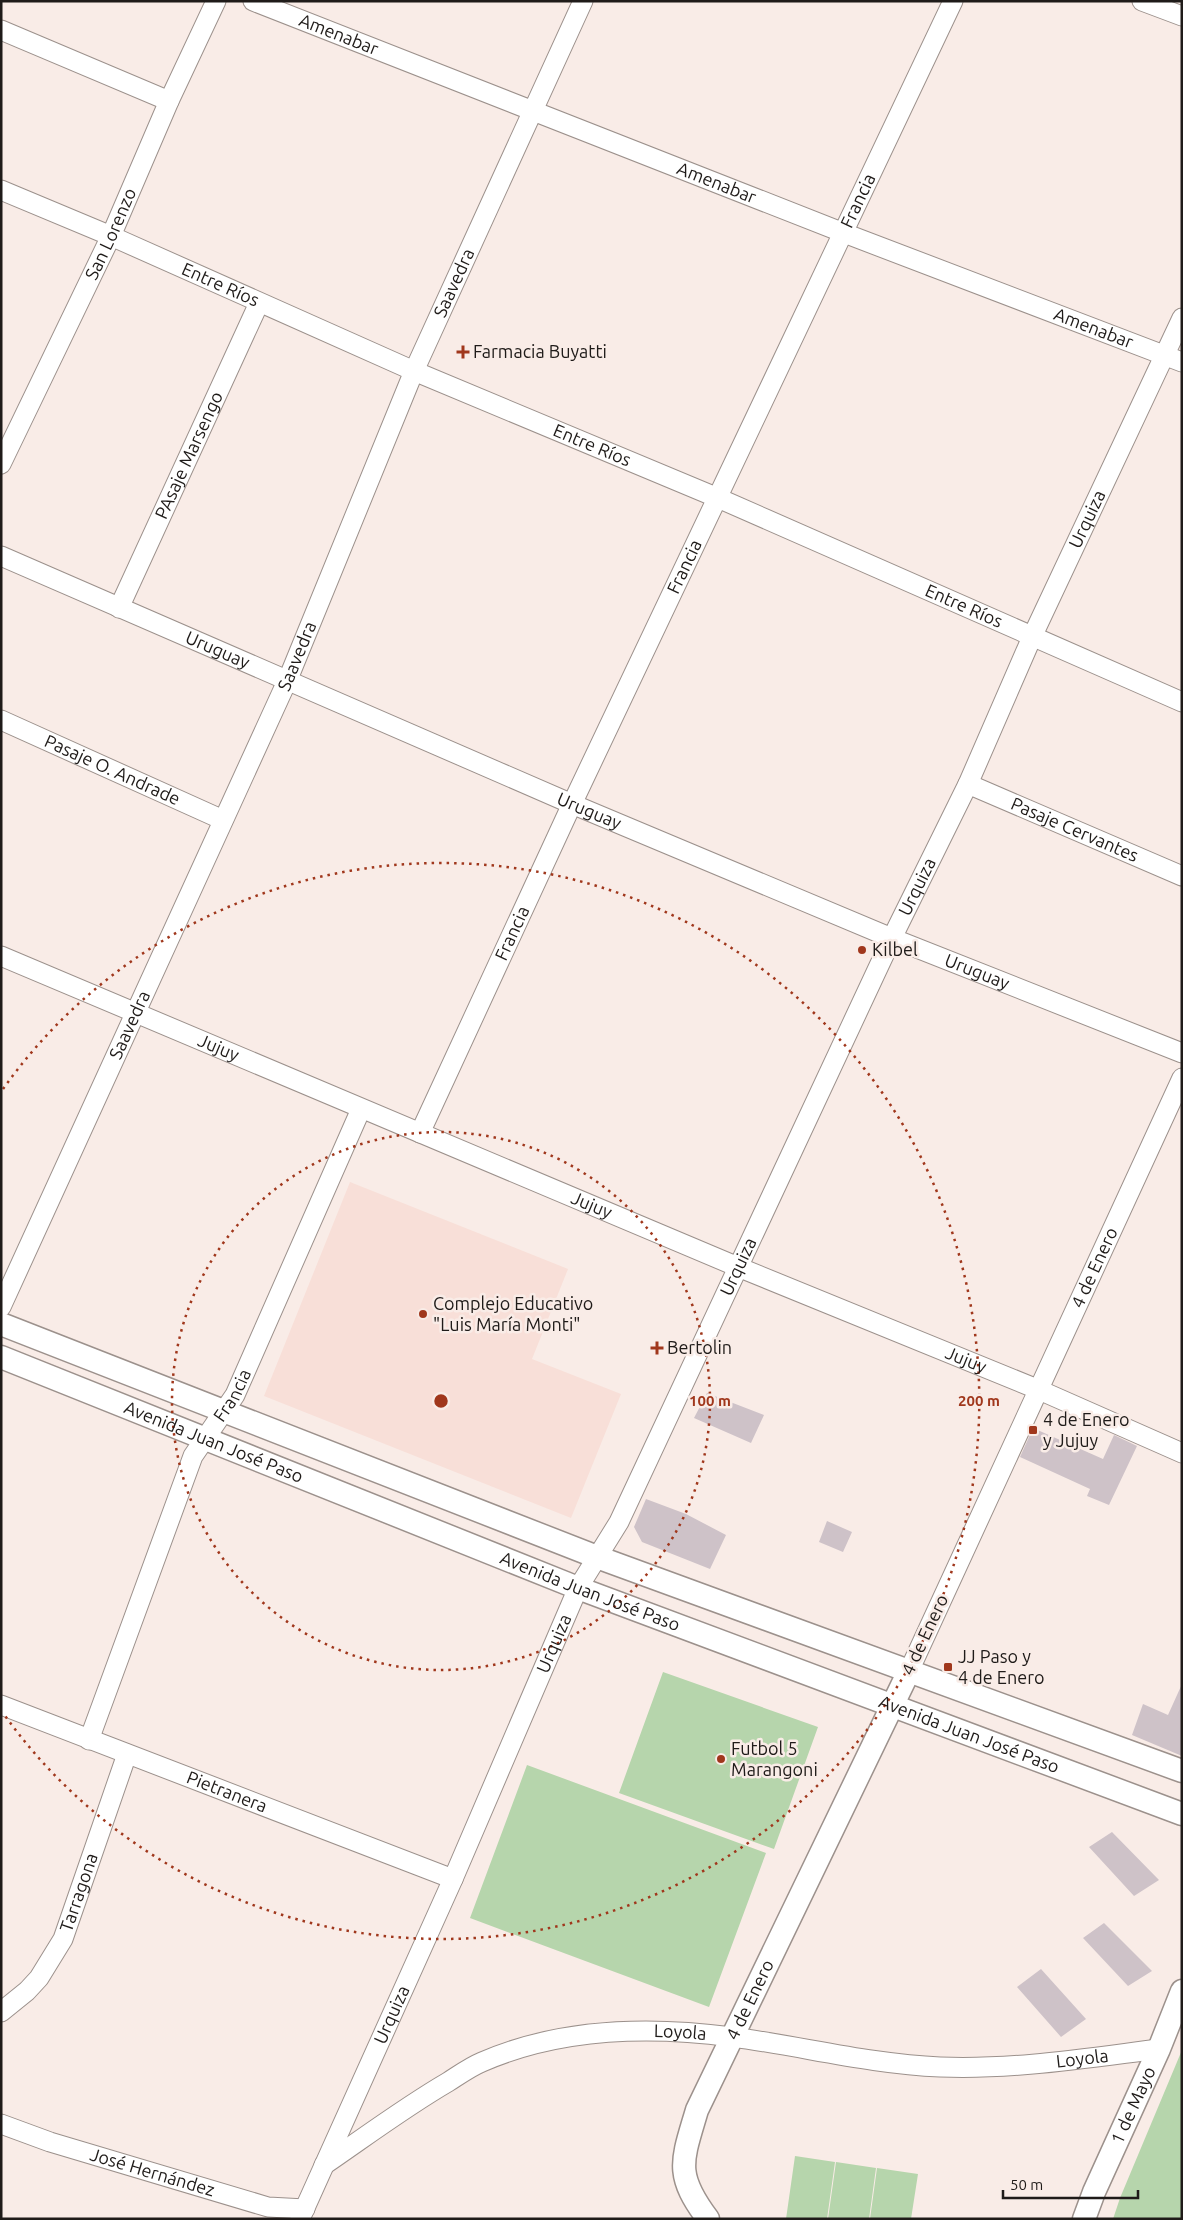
<svg xmlns="http://www.w3.org/2000/svg" width="1183" height="2220" font-family="Ubuntu,sans-serif">
	<rect width="100%" height="100%" fill="#f9ece7"/>
	<path fill="#f8dfd8" d="M350,1182L568,1269L532,1359L621,1394L571,1518L264,1396Z"/>
	<path fill="#b6d5ac" d="M663,1672L818,1727L774,1849L619,1793Z
		M527,1765L766,1853L709,2007L470,1918Z
		M1182,2050V2219H1113L1120,2198Z
		M795,2156L835,2162L827,2219H786Z
		M836,2162L876,2168L869,2219H828Z
		M877,2168L918,2174L911,2219H870Z"/>
	<path fill="#cec2c8" d="M707,1393L764,1415L751,1443L694,1418Z
		M1033,1428L1103,1459L1114,1435L1137,1446L1109,1505L1087,1496L1090,1489L1020,1457Z
		M646,1499L686,1514L726,1535L710,1569L642,1542L634,1527Z
		M827,1521L852,1532L843,1552L819,1542Z
		M1182,1684V1756L1132,1735L1143,1704L1168,1715Z
		M1112,1832L1159,1880L1134,1896L1089,1847Z
		M1104,1923L1152,1971L1128,1986L1083,1938Z
		M1041,1969L1086,2019L1061,2037L1017,1987Z"/>
	<g fill="none" stroke-linecap="round" stroke-linejoin="round">
		<g stroke="#9c918c" stroke-width="21">
			<g id="minor">
				<path id="s1" d="M253,1L844,233L1182,362"/>
				<path d="M1142,1L1182,16"/>
				<path d="M1,30L169,101"/>
				<path id="s2" d="M1,190L111,236L414,371L718,498L1182,702"/>
				<path id="s3" d="M1,464L111,236L169,101L216,1"/>
				<path id="s4" d="M1,556L572,804L894,939L1182,1053"/>
				<path id="s5" d="M119,608L259,303"/>
				<path id="s6" d="M1,720L223,820"/>
				<path id="s7" d="M968,784L1182,876"/>
				<path id="s8" d="M1,956L738,1267L1037,1389L1182,1453"/>
				<path id="s9" d="M420,1133L572,804L953,1"/>
				<path id="s10" d="M1,1307L288,679L414,371L583,1"/>
				<path id="s11" d="M909,1671L1182,1078"/>
				<path id="s12" d="M1,1705L453,1879"/>
				<path id="s13" d="M89,1740L193,1456L235,1395L361,1109"/>
				<path id="s14" d="M1,2012L27,1991L39,1978L63,1939L127,1754"/>
				<path id="s15" d="M1,2124L50,2142L268,2207L305,2209"/>
				<path id="s16" d="M324,2165C365,2137 405,2107 448,2082C459,2075 470,2067 482,2062C560,2028 649,2026 732,2037C801,2046 870,2064 940,2067C1013,2070 1087,2058 1159,2049"/>
				<path id="s17" d="M300,2219L453,1879L578,1588L619,1522L892,938L968,784L1032,637L1182,318"/>
			</g>
		</g>
		<g stroke="#9c918c" stroke-width="25">
			<g id="major">
				<path d="M1,1324L597,1557L1182,1771"/>
				<path id="s18" d="M1,1357L578,1588L1182,1814"/>
				<path id="s19" d="M708,2219C674,2174 682,2161 697,2110L909,1671"/>
				<path id="s20" d="M1084,2219L1094,2192L1159,2049L1182,1991"/>
			</g>
		</g>
		<use href="#minor" stroke="#fff" stroke-width="19"/>
		<use href="#major" stroke="#fff" stroke-width="22"/>
	</g>
	<g fill="none" stroke="#a0371c" stroke-width="2.5" stroke-dasharray="2.5 5">
		<circle cx="441" cy="1401" r="269"/>
		<path d="M3 1089A538 538 0 1 1 3 1713"/>
	</g>
	<g fill="#a0371c" stroke="#f9ece7" stroke-width="2">
		<path d="M460.5 344.5h5v5h5v5h-5v5h-5v-5h-5v-5h5z"/>
		<circle cx="862" cy="950" r="5"/>
		<circle cx="423" cy="1314" r="5"/>
		<path d="M654.5 1340.5h5v5h5v5h-5v5h-5v-5h-5v-5h5z"/>
		<rect x="1028" y="1425" width="10" height="10" rx="2.5"/>
		<rect x="943" y="1662" width="10" height="10" rx="2.5"/>
		<circle cx="721" cy="1759" r="5"/>
	</g>
	<g text-anchor="middle" stroke-width="5" stroke-linejoin="round" paint-order="stroke">
		<g font-size="18" fill="#1f1b19" stroke="#f9ece7">
			<text dy="6" stroke="none"><textPath href="#s1" startOffset="92">Amenabar</textPath></text>
			<text dy="6" stroke="none"><textPath href="#s1" startOffset="498">Amenabar</textPath></text>
			<text dy="6" stroke="none"><textPath href="#s9" startOffset="1030">Francia</textPath></text>
			<text dy="6" stroke="none"><textPath href="#s3" startOffset="255">San Lorenzo</textPath></text>
			<text dy="6" stroke="none"><textPath href="#s10" startOffset="1120">Saavedra</textPath></text>
			<text dy="6" stroke="none"><textPath href="#s2" startOffset="239">Entre Ríos</textPath></text>
			<text dy="6" stroke="none"><textPath href="#s1" startOffset="902">Amenabar</textPath></text>
			<text dy="6" stroke="none"><textPath href="#s2" startOffset="644">Entre Ríos</textPath></text>
			<text dy="6" stroke="none"><textPath href="#s5" startOffset="168">PAsaje Marsengo</textPath></text>
			<text dy="6" stroke="none"><textPath href="#s17" startOffset="1874">Urquiza</textPath></text>
			<text dy="6" stroke="none"><textPath href="#s9" startOffset="625">Francia</textPath></text>
			<text dy="6" stroke="none"><textPath href="#s2" startOffset="1049">Entre Ríos</textPath></text>
			<text dy="6" stroke="none"><textPath href="#s4" startOffset="236">Uruguay</textPath></text>
			<text dy="6" stroke="none"><textPath href="#s10" startOffset="715">Saavedra</textPath></text>
			<text dy="6" stroke="none"><textPath href="#s6" startOffset="122">Pasaje O. Andrade</textPath></text>
			<text dy="6" stroke="none"><textPath href="#s4" startOffset="641">Uruguay</textPath></text>
			<text dy="6" stroke="none"><textPath href="#s7" startOffset="116">Pasaje Cervantes</textPath></text>
			<text dy="6" stroke="none"><textPath href="#s17" startOffset="1469">Urquiza</textPath></text>
			<text dy="6" stroke="none"><textPath href="#s9" startOffset="220">Francia</textPath></text>
			<text dy="6" stroke="none"><textPath href="#s4" startOffset="1061">Uruguay</textPath></text>
			<text dy="6" stroke="none"><textPath href="#s10" startOffset="310">Saavedra</textPath></text>
			<text dy="6" stroke="none"><textPath href="#s8" startOffset="236">Jujuy</textPath></text>
			<text dy="6" stroke="none"><textPath href="#s8" startOffset="641">Jujuy</textPath></text>
			<text dy="6" stroke="none"><textPath href="#s17" startOffset="1049">Urquiza</textPath></text>
			<text dy="6" stroke="none"><textPath href="#s11" startOffset="444">4 de Enero</textPath></text>
			<text dy="6" stroke="none"><textPath href="#s8" startOffset="1046">Jujuy</textPath></text>
			<text dy="6" stroke="none"><textPath href="#s13" startOffset="375">Francia</textPath></text>
			<text dy="6" stroke="none"><textPath href="#s18" startOffset="229">Avenida Juan José Paso</textPath></text>
			<text dy="6" stroke="none"><textPath href="#s18" startOffset="634">Avenida Juan José Paso</textPath></text>
			<text transform="translate(925 1635) rotate(-65)" y="6">4 de Enero</text>
			<text dy="6" stroke="none"><textPath href="#s17" startOffset="629">Urquiza</textPath></text>
			<text dy="6" stroke="none"><textPath href="#s18" startOffset="1039">Avenida Juan José Paso</textPath></text>
			<text dy="6" stroke="none"><textPath href="#s12" startOffset="242">Pietranera</textPath></text>
			<text dy="6" stroke="none"><textPath href="#s14" startOffset="146">Tarragona</textPath></text>
			<text dy="6" stroke="none"><textPath href="#s19" startOffset="239">4 de Enero</textPath></text>
			<text dy="6" stroke="none"><textPath href="#s17" startOffset="224">Urquiza</textPath></text>
			<text dy="6" stroke="none"><textPath href="#s16" startOffset="391">Loyola</textPath></text>
			<text dy="6" stroke="none"><textPath href="#s16" startOffset="796">Loyola</textPath></text>
			<text dy="6" stroke="none"><textPath href="#s20" startOffset="124">1 de Mayo</textPath></text>
			<text dy="6" stroke="none"><textPath href="#s15" startOffset="159">José Hernández</textPath></text>
		</g>
		<g font-size="18" fill="#1f1b19" stroke="#f9ece7" text-anchor="start">
			<text x="473" y="358">Farmacia Buyatti</text>
			<text x="872" y="956">Kilbel</text>
			<text x="433" y="1310">Complejo Educativo<tspan x="433" dy="21">"Luis María Monti"</tspan></text>
			<text x="667" y="1354">Bertolin</text>
			<text x="1043" y="1426">4 de Enero<tspan x="1043" dy="21">y Jujuy</tspan></text>
			<text x="958" y="1663">JJ Paso y<tspan x="958" dy="21">4 de Enero</tspan></text>
			<text x="731" y="1755">Futbol 5<tspan x="731" dy="21">Marangoni</tspan></text>
		</g>
	</g>
	<circle cx="441" cy="1401" r="8" fill="#a0371c" stroke="#f9ece7" stroke-width="2.5"/>
	<g font-size="15" text-anchor="middle" font-weight="bold" fill="#a0371c" stroke="#f9ece7" stroke-width="5" stroke-linejoin="round" paint-order="stroke">
		<text x="710" y="1406">100 m</text>
		<text x="979" y="1406">200 m</text>
	</g>
	<rect width="1183" height="2220" fill="none" stroke="#1f1b19" stroke-width="5"/>
	<path d="M1003 2190v8h135v-8" fill="none" stroke="#1f1b19" stroke-width="2.5"/>
	<text x="1010" y="2190" font-size="15" fill="#1f1b19" stroke="#f9ece7" stroke-width="4" paint-order="stroke">50 m</text>
</svg>
